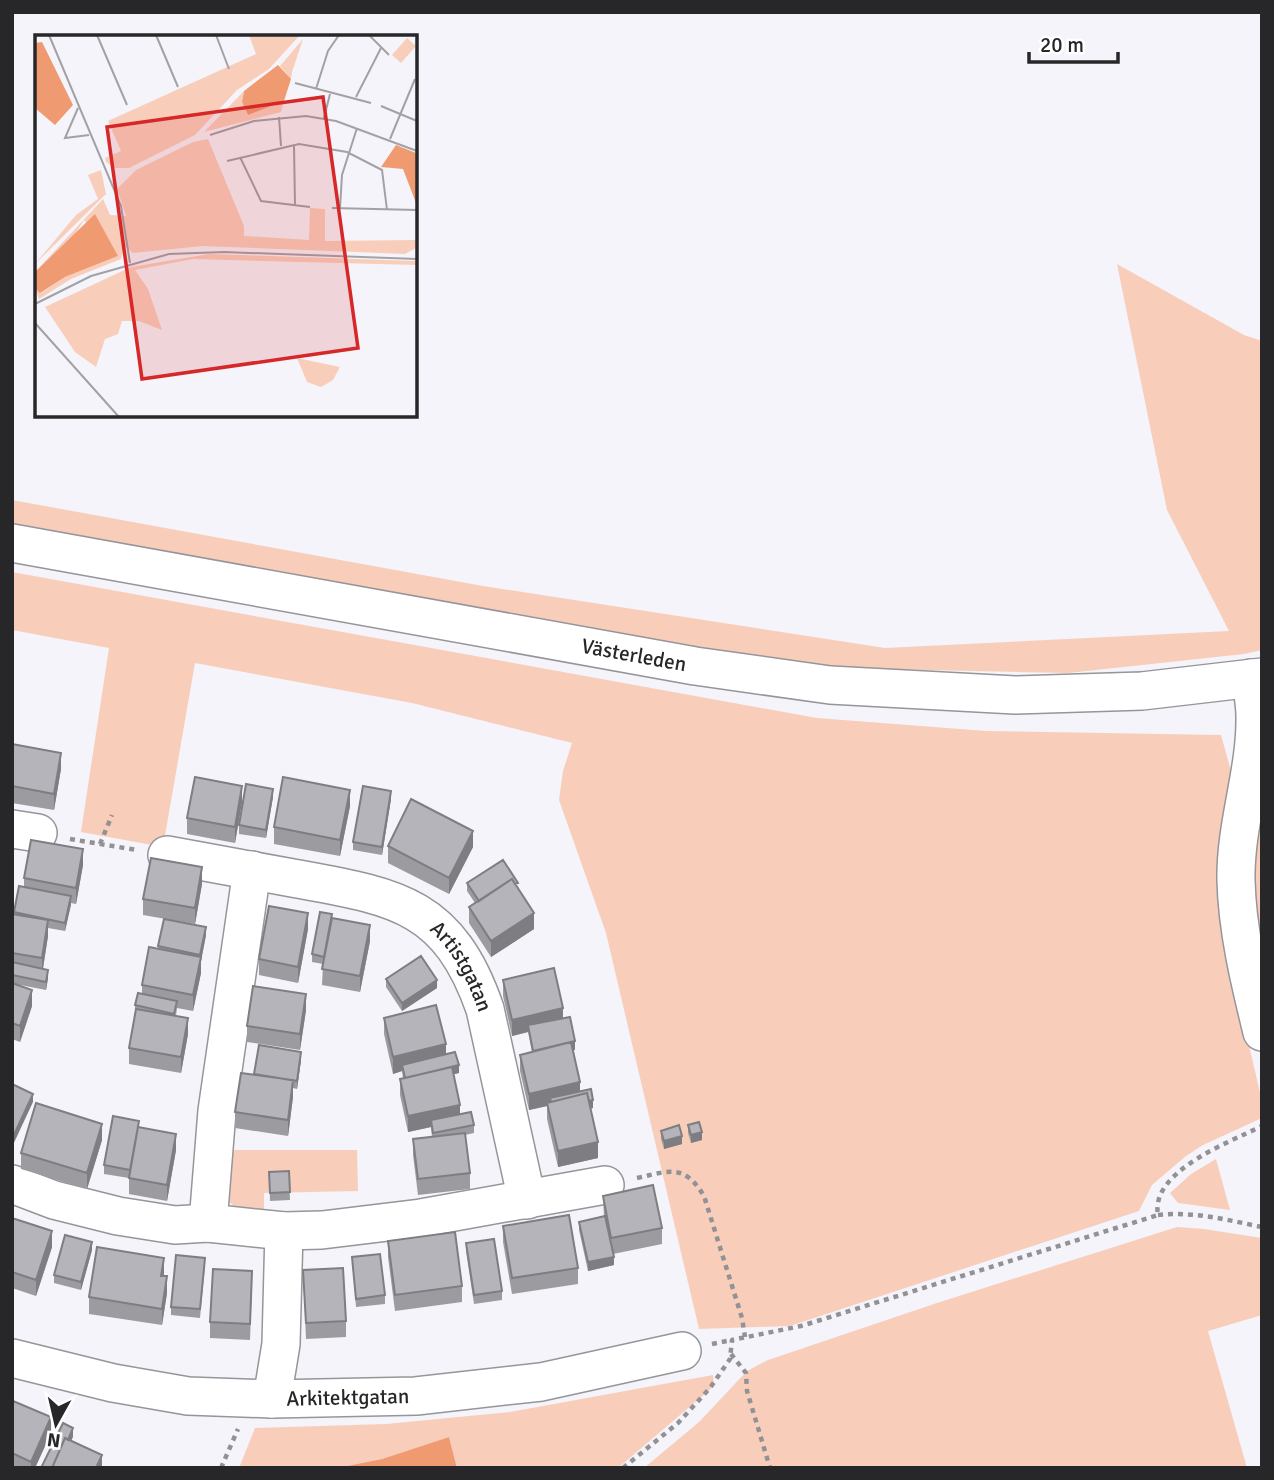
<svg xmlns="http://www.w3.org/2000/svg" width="1274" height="1480" font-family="Signika,sans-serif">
	<rect width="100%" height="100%" fill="#f4f4fa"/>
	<path fill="#f8cebb" d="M1117,264L1244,335L1262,341V650L1244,654L1068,673L788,667L12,529V500L483,586L885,648L1229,631L1167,510Z
		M12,572L817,718L986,731L1221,735L1231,771L1262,776V955L1233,977L1262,1101V1118L1203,1145L1186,1156L1152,1185L1139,1211L790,1326L699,1329L606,933L559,800L563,771L572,743L412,703L195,663L163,847L81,832L109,648L12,630Z
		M228,1150H357L358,1191L264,1193V1216H246L228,1201Z
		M1216,1159L1230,1210L1178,1203L1170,1193L1191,1174Z
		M1177,1227L1204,1229L1262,1238V1315L1208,1331L1247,1468H644L699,1422L747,1371L768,1360L937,1303Z
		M713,1375L714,1386L618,1468H457L449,1437L382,1459L337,1468H239L255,1428L386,1424L510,1412Z"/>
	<path fill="#f09a72" d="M449,1437L457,1468H337L382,1459Z"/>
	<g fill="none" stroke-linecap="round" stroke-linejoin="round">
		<g stroke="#95959a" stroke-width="40">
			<g id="minor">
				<path id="s1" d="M12,543L695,666L830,685L1015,695L1142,691L1262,677"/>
				<path d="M1251,678C1252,691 1255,703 1255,716C1256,771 1235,824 1236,880C1237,930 1250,983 1262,1032"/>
				<path d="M12,829L38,833"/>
				<path id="s2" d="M167,855C211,863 254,871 298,879C397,897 449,905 485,1009L527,1200"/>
				<path d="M12,1184L54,1200L118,1216L175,1225L208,1223L284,1231L322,1230L421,1218L605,1185"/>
				<path d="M208,1223L217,1111L252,870"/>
				<path id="s3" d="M12,1358L113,1383L188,1396L272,1399L416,1396L541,1382L682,1351"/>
				<path d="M272,1399L281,1344L284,1231"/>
			</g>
		</g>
		<path stroke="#929296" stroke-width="4.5" stroke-dasharray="5 5" stroke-linecap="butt" d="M70,839L137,850
			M100,844L112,815
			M637,1178C669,1171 684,1163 704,1196L742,1318L745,1337
			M1158,1215C1194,1211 1227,1220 1262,1227
			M712,1344L732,1340
			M731,1354L746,1373L747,1391L770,1468
			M221,1468L238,1429
			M623,1468L678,1423L710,1388L730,1359L732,1340L801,1326L1158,1215C1150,1171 1230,1142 1262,1126"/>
		<use href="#minor" stroke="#fff" stroke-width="37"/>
	</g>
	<path fill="#9b9ba0" d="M12,742V744L61,769L54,810L12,803Z
		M273,797L266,838L239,834V825Z
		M391,799L382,855L353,850V842Z
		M242,802L235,843L187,834V818Z
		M350,806L340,856L274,844V827Z
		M388,846L473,847L449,894L388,863Z
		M83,865L76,904L71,903L65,931L48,928V936L43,969L48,978L46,990L15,984L32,1006L20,1042L12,1039V914H14L19,886L24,887V878Z
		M467,883L518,887L534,929L491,957L469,923V907L475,903L467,891Z
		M202,884L195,924L143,915V899Z
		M332,918L370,941L360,992L322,985L323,964L312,962V954Z
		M308,929L298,983L259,975V959Z
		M206,935L201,961V973L193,1011L177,1008L176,1016L188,1034L181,1073L129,1064V1048L135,1013V1005L142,994V985L158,949V946Z
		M386,979L437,988L402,1011L386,987Z
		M503,980L563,1018L575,1050H573L580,1091L593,1108L590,1109L598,1158L558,1167L547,1119V1106L529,1110L520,1071V1055L532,1052L528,1032L512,1036L503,996Z
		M306,1010L300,1050L247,1042V1026Z
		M384,1018L446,1054L459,1073L453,1074L460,1114L474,1125V1133L465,1135L470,1173V1189L418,1195L413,1155V1139L432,1137L431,1127L408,1132L400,1095V1079L403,1078L402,1071L393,1074L384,1034Z
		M259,1045L301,1060L297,1089L293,1088V1097L288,1136L235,1128V1112L254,1075Z
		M688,1125L702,1140L691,1143L688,1133Z
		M139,1127L176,1150L167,1201L129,1194V1178L104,1174V1165Z
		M661,1131L682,1144L664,1149L661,1139Z
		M102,1140L87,1189L21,1169V1153Z
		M289,1171L290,1200L270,1201L269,1172Z
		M603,1196L662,1228V1244L613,1254L614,1265L588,1271L579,1230V1222L604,1217Z
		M12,1218L52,1247L36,1296L12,1288Z
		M503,1226L578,1268V1284L512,1294L503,1242Z
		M388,1241L462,1286V1302L395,1311L388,1257Z
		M466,1243L502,1291V1300L474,1304L466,1251Z
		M92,1250L81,1290L54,1283V1275Z
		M352,1257L385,1295V1304L356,1307Z
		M205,1266L200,1318L171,1315V1307Z
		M303,1270L346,1321V1337L306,1339Z
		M163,1276L167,1293L162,1325L89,1314V1297Z
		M252,1287L250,1340L210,1338V1322Z
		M12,1403L51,1433L35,1468H12Z"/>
	<path fill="#7e7e82" d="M61,753V769L54,810V794Z
		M242,786V802L235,843V827Z
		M273,789V797L266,838V830Z
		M350,790V806L340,856V840Z
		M391,791V799L382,855V847Z
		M473,831V847L449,894V878Z
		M83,849V865L76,904V888Z
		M202,867V884L195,924V908Z
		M71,896V905L65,931V923Z
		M308,913V929L298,983V967Z
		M534,913V929L491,957V941Z
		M48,920V936L42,974V958Z
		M370,925V941L360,992V976Z
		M206,927V935L201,961V973L193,1011V995Z
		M48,970V978L46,990V982Z
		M437,980V988L402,1011V1003Z
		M32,990V1006L20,1042V1026Z
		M306,994V1010L300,1050V1034Z
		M563,1008V1024L528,1025V1032L512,1036V1020Z
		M188,1018V1034L181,1073V1057Z
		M575,1041V1050L533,1059V1051Z
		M446,1044V1060L402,1065V1071L393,1074V1057Z
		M301,1052V1060L297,1089V1081Z
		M459,1065V1073L405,1086V1078Z
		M293,1080V1097L288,1136V1120Z
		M580,1082V1098H550V1105L547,1103V1106L529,1110V1094Z
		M33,1094V1102L12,1147V1139Z
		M593,1100V1108L552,1117V1109Z
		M460,1105V1121L431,1120V1127L408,1132V1116Z
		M102,1124V1140L87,1189V1173Z
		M702,1132V1140L691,1143V1135Z
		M176,1134V1150L167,1201V1185Z
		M682,1136V1144L664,1149V1141Z
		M598,1142V1158L558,1167V1151Z
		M52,1231V1247L36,1296V1280Z
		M92,1242V1250L81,1290V1282Z
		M614,1257V1265L588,1271V1262Z
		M164,1258V1274L161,1292V1276Z
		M167,1276V1293L162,1325V1309Z
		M51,1417V1433L35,1468H31V1462Z
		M73,1428V1437L58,1468H54Z
		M102,1455V1468H96Z"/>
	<path fill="#b4b4ba" stroke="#7e7e82" stroke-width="2" d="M12,744L61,753L54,794L12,786Z
		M195,777L242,786L235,827L187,818Z
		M283,777L350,790L340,840L274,827Z
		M246,784L273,789L266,830L239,825Z
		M363,786L391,791L382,847L353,842Z
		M411,799L473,831L449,878L388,846Z
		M31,840L83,849L76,888L24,878Z
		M151,858L202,867L195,908L143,899Z
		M503,860L518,883L515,884L512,879L479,901L467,883Z
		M512,879L534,913L491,941L469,907Z
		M19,886L71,896L65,923L14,912Z
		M269,906L308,913L298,967L259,959Z
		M320,912L332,914L324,957L312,954Z
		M12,914L48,920L42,958L12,953Z
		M332,918L370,925L360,976L322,969Z
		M164,919L206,927L200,955L158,946Z
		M149,947L201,957L193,995L142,985Z
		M421,956L437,980L402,1003L386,979Z
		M12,962L48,970L46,982L12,975Z
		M554,968L563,1008L512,1020L503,980Z
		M12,983L32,990L20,1026L12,1023Z
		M253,986L306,994L300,1034L247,1026Z
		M138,993L177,1001L174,1014L135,1005Z
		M436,1005L446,1044L393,1057L384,1018Z
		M136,1009L188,1018L181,1057L129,1048Z
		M570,1017L575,1041L533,1051L528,1025Z
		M571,1042L580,1082L529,1094L520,1055Z
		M259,1045L301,1052L297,1081L254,1074Z
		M455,1052L459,1065L405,1078L402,1065Z
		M452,1067L460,1105L408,1116L400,1079Z
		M241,1073L293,1080L288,1120L235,1112Z
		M12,1084L33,1094L12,1139Z
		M591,1089L593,1100L589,1101L587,1093L551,1102L550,1098Z
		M587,1093L598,1142L558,1151L547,1103Z
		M36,1103L102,1124L87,1173L21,1153Z
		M471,1112L474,1125L433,1133L431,1120Z
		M113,1116L139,1121L130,1170L104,1165Z
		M699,1122L702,1132L691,1135L688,1125Z
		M679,1125L682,1136L664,1141L661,1131Z
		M138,1127L176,1134L167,1185L129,1178Z
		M465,1133L470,1173L418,1179L413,1139Z
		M289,1171L290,1192L270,1193L269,1172Z
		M653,1185L662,1228L611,1238L603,1196Z
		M569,1215L578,1268L512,1278L503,1226Z
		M605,1216L614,1257L588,1262L579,1222Z
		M12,1218L52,1231L36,1280L12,1272Z
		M455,1232L462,1286L395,1295L388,1241Z
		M65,1235L92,1242L81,1282L54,1275Z
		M494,1239L502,1291L474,1295L466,1243Z
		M97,1247L164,1258L161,1276H167L162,1309L89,1297Z
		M380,1254L385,1295L356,1299L352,1257Z
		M176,1255L205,1258L200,1309L171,1307Z
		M343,1268L346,1321L306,1323L303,1270Z
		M213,1269L252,1271L250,1324L210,1322Z
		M13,1401L51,1417L31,1462L12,1453Z
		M63,1423L73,1428L68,1440L65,1438L52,1468H41Z
		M65,1438L102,1455L96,1468H52Z"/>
	<g text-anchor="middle" stroke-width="7" stroke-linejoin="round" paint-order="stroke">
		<g font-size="21" fill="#272729" stroke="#fff">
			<text dy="7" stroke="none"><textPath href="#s1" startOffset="632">Västerleden</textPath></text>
			<text dy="7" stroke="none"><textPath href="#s2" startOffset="329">Artistgatan</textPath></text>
			<text dy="7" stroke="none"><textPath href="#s3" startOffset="340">Arkitektgatan</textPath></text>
		</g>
	</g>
	<g transform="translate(35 35)">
		<rect width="382" height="382" fill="#f4f4fa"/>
		<path d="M214,0H265L234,34L202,55L160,100L94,133H80L71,127L70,123L86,116L73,86L221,19ZM372,3L381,11L366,28L357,20ZM268,4L257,37L256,44L245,31ZM209,56L207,67L213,80L249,66L246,77L169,97ZM173,104L209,191V201L274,205L275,173L290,174V206L381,205V213L370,219L168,211L98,218L89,211L86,224L36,244L4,264L0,253L6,258L30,242L83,221L49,185L41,198L0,237L68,164L75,180L91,181L82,154L101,135L158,107ZM66,135L71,159L0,229L41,180L63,164L53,140ZM174,219L381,226V230L158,224L100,235L113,254L127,295L104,286H87L83,299L70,304L61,332L40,317L10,272L96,232ZM262,323L305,332L298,345L286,352L272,347Z" fill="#f8cebb"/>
		<path d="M7,7L38,70L20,90L0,73V8ZM243,30L256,44L249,66L213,80L207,67L209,56ZM361,110L381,118V168L368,134L346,132ZM60,179L83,221L30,242L5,258L0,253V237Z" fill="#f09a72"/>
		<path fill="none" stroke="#a2a2a6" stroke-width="2" d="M14,0L86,171L95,228M62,0L92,70M121,0L143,52M181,0L194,34M334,0L354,20M260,48L336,68M281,54L293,16L304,0M321,62L346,13M346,71L382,86M43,73L30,103L54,100M244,82L246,111M289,83L295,59M175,100L219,86L271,81L301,86L382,116M355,104L380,44M259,110L260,171M205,122L226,166L275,172M192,126L264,109L312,117L347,135L352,175M297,173L382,175M305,173L307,140L322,93M0,269L56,241L134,219L189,217L382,224M0,288L84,382"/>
		<path fill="#d62828" fill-opacity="0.15" stroke="#d62828" stroke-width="3.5" d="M288,62L323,313L107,344L72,92Z"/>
		<rect width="382" height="382" fill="none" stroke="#272729" stroke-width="3.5"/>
	</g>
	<rect width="1274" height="1480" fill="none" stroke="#272729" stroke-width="28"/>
	<g transform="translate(56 1424) rotate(188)" stroke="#ffffff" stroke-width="5" paint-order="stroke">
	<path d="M0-5L12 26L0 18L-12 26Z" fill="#272729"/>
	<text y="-10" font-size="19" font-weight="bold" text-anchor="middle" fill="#272729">N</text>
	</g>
	<path d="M1029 52v10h89v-10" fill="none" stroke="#272729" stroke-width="3.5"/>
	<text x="1040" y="52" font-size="21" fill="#272729" stroke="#ffffff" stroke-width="5" paint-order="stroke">20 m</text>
</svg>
